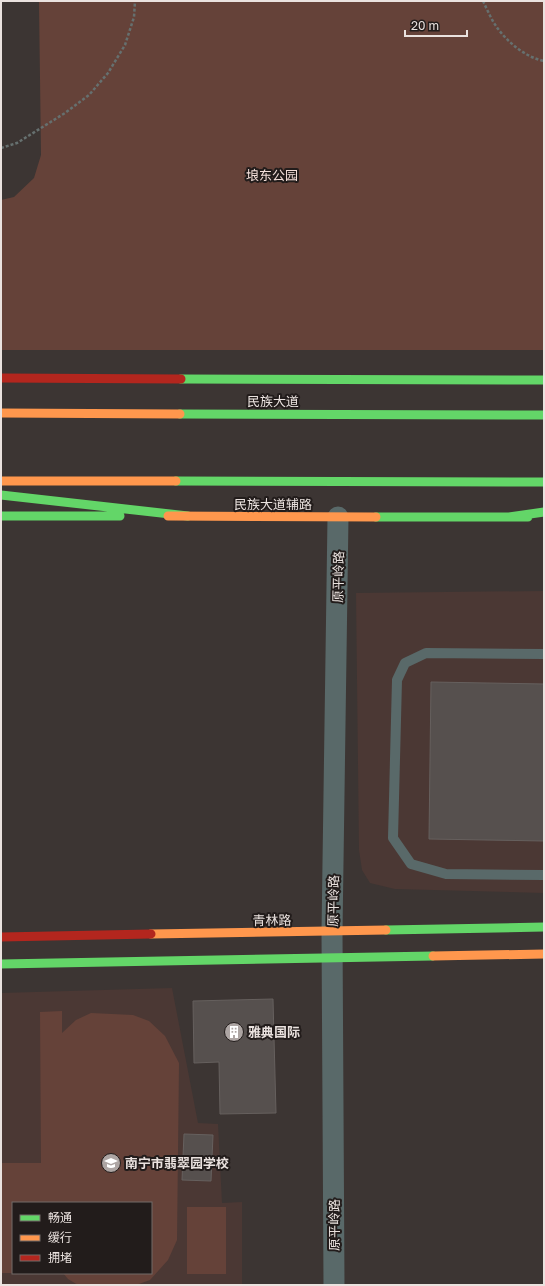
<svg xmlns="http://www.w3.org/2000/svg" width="545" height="1286" font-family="'Golos Text','Noto Sans SC',sans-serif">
	<rect width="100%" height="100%" fill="#3c3533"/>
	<path fill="#4b3834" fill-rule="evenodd" d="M544,591V893L395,889L370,883L362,870L359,850L356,593Z
		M172,988L198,1123L218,1124L222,1203L242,1202V1285H1V993ZM13,1203H151V1273H13Z"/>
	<path fill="#654239" d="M39,1H544V350H1V200L14,197L34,178L41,155Z
		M62,1011V1033L76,1020L91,1013L133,1015L149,1021L165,1036L179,1063L177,1240L168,1260L150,1280L136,1285H78L68,1279L63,1273H151V1203H13V1273H40H1V1163H41L40,1012Z
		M187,1207H226V1274H187Z"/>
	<path fill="#56504e" stroke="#66605e" d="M431,682L544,684V841L429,839Z
		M273,999L276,1113L220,1114L219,1062L194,1063L193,1001Z
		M184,1134L213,1135L211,1181L182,1180Z"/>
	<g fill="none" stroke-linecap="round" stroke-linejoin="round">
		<path stroke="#66706f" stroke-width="2.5" stroke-dasharray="3 2" stroke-linecap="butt" d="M483,1C487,9 491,19 496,26C507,42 525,57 544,61
			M1,148L17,143L65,113L89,95L108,73L125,45L134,17L135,1"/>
		<path stroke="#596969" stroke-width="10" d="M544,654L426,653L405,663L397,680L393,838L411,864L446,874L544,875"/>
		<path stroke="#596969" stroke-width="21" d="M334,1285L332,932L338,517"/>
		<path stroke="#63d668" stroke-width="9" d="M181,379L544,380
			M180,414L544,415
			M176,481L544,482
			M1,495L188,516
			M1,516H120
			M376,517H528
			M509,517L544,512
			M386,930L544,927
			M1,964L433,956"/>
		<path stroke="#ff974d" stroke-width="9" d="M1,413L180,414
			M1,481H176
			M168,516L376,517
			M151,934L386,930
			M433,956L544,954"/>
		<path stroke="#b3261e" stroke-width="9" d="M1,378L181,379
			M1,937L151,934"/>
	</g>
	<defs>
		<g id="building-disc" transform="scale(1)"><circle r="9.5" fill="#ada5a3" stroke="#221c1b"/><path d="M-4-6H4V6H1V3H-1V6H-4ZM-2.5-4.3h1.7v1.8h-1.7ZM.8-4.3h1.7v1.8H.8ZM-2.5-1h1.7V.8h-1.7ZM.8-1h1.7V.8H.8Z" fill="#fff"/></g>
		<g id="school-disc" transform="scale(1)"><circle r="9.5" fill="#ada5a3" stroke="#221c1b"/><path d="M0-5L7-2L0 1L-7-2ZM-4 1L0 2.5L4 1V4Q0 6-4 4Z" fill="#fff"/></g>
	</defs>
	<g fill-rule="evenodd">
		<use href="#building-disc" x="234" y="1032"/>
		<use href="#school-disc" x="111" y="1163"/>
	</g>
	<g text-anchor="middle" stroke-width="4" stroke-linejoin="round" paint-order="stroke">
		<g font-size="13" fill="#f3dfda" stroke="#221c1b">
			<text x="272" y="180">埌东公园</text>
		</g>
		<g font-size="13" fill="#eae2df" stroke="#221c1b">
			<text x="273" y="406">民族大道</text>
			<text x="273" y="509">民族大道辅路</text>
			<text transform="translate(338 577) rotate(-89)" y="5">原平岭路</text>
			<text transform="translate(333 901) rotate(-89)" y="5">原平岭路</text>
			<text transform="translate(272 920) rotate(-1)" y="5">青林路</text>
			<text transform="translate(334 1225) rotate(-90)" y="5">原平岭路</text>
		</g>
		<g font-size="13" font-weight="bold" fill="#eae2df" stroke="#221c1b" text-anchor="start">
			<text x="248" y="1037">雅典国际</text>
			<text x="125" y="1168">南宁市翡翠园学校</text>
		</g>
	</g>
	<rect width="545" height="1286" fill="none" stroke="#eae2df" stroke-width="4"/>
	<rect x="12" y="1202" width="140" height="72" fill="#221c1b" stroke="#726b69"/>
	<rect x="20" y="1215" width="20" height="6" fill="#63d668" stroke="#726b69"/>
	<text x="48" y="1222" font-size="12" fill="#eae2df">畅通</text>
	<rect x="20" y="1235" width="20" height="6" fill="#ff974d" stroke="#726b69"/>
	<text x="48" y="1242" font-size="12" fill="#eae2df">缓行</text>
	<rect x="20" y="1255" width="20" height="6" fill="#b3261e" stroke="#726b69"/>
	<text x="48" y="1262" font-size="12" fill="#eae2df">拥堵</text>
	<path d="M405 30v6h62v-6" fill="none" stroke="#eae2df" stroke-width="2"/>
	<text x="411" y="30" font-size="12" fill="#eae2df" stroke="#221c1b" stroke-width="3" paint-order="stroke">20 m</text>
</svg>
